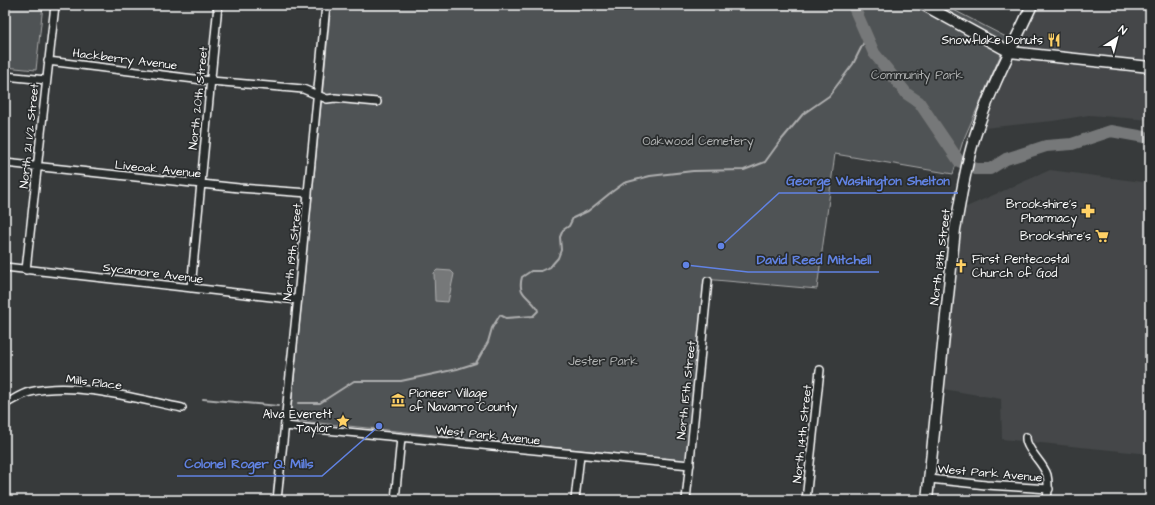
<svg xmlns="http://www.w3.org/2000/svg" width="1155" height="505" font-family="'Architects Daughter',sans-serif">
	<rect width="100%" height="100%" fill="#373a3b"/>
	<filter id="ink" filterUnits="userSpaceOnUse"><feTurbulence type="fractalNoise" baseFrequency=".025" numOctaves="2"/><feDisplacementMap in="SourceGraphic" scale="8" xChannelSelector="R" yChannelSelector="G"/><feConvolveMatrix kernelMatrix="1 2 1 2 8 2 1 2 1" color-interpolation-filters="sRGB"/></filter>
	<g filter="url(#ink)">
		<path fill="#444748" d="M1038,5H1150V62L1017,48Z
			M1013,55L1150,70V120L1089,115L1053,121L984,128Z
			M1050,170L1150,183V454L1002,439L1001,399L943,389L964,208Z"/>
		<path fill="#505354" stroke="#a8a9aa" d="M5,5H43L36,70L5,67Z
			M331,5H944L1008,38L963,141L953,174L835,154L817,289L704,279L687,461L290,420Z"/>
		<path fill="#767879" stroke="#adaeaf" d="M437,270L451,271L454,274L448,302L435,301L434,273Z"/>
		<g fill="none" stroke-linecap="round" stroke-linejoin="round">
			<path stroke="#adaeaf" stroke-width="2" d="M203,399L278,406
				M298,403H320L354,381H401L457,369L476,363L488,342L492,328L500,315L506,318L533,316L538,311L537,308C528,295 517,295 522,277L531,271H541L550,267L558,258L561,250L560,237L563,230L569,226L573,218L588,211L609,194L624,183L650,176L693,171L744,170L765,162L778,144L803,114L829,96L853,64L867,36"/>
			<path stroke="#767879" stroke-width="12" d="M853,5L874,53L907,94L919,102L959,161L976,169H990L1006,159L1046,146L1072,144L1111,131L1150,138"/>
			<g stroke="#fff" stroke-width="10">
				<path id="street" d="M48,61L211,81L303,89L327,99L335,98L377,102
					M5,76L46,80
					M5,163L239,188L308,193
					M5,267L298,300
					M26,270L55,5
					M191,288L218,5
					M5,404C13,400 21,394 30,392C75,381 137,399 182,408
					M285,426L690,465
					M1026,437C1025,449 1043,462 1047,475C1049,483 1048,492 1047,500
					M930,479L986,485L1049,489
					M277,500L299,287L326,5
					M395,500L401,438
					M575,500L580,455
					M686,500L708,281
					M806,500L820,370"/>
			</g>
			<g stroke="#fff" stroke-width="13">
				<path id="secondary" d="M924,5L1010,52L1150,67
					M927,500L955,229C961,199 965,166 975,136C989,91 1012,48 1032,5"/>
			</g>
			<use href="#street" stroke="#2a2d2e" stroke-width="7"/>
			<use href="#secondary" stroke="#2a2d2e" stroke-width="10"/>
		</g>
	</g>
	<defs>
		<g id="restaurant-bare" transform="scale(1.08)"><path d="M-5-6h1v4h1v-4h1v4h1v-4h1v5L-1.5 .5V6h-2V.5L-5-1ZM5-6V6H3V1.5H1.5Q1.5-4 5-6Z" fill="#ffd166" stroke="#2a2d2e" stroke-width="2.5" paint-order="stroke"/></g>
		<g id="pharmacy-bare" transform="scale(1.08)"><path d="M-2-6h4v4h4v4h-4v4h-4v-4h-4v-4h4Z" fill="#ffd166" stroke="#2a2d2e" stroke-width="2.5" paint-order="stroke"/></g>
		<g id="supermarket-bare" transform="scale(1.08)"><path d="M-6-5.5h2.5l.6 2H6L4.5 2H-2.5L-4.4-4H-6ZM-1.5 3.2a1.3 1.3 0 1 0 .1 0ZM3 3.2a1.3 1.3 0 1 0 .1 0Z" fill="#ffd166" stroke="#2a2d2e" stroke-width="2.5" paint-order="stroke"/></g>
		<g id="church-bare" transform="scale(1.08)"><path d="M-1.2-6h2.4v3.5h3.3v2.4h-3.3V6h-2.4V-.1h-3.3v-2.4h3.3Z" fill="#ffd166" stroke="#2a2d2e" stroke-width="2.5" paint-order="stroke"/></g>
		<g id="museum-bare" transform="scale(1.08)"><path d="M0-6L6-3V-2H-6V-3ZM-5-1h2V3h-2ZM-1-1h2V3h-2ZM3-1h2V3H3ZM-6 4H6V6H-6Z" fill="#ffd166" stroke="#2a2d2e" stroke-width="2.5" paint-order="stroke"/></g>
		<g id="sight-bare" transform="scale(1.08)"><path d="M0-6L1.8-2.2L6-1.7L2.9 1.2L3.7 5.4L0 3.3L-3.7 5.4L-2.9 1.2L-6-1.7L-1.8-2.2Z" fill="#ffd166" stroke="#2a2d2e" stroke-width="2.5" paint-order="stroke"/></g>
	</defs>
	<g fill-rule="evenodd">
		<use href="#restaurant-bare" x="1054" y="40"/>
		<use href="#pharmacy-bare" x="1088" y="211"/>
		<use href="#supermarket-bare" x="1102" y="236"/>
		<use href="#church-bare" x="961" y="266"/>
		<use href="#museum-bare" x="398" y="400"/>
		<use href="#sight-bare" x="343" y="421"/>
	</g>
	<g text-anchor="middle" stroke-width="3.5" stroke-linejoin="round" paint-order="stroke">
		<g font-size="12" fill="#fff" stroke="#2a2d2e" text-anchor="end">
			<text x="1043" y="44">Snowflake Donuts</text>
			<text x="1077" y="208">Brookshire's<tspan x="1077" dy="14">Pharmacy</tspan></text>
			<text x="1091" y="240">Brookshire's</text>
			<text x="972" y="263" text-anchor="start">First Pentecostal<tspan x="972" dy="14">Church of God</tspan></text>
			<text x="409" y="397" text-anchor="start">Pioneer Village<tspan x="409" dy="14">of Navarro County</tspan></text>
			<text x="332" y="418">Alva Everett<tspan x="332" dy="14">Taylor</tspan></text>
		</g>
		<g font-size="12" fill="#fff" stroke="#2a2d2e">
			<text transform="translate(125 59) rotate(7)" y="4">Hackberry Avenue</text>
			<text transform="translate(198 98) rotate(-84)" y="4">North 20th Street</text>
			<text transform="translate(29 136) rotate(-84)" y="4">North 21 1/2 Street</text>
			<text transform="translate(158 169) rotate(6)" y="4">Liveoak Avenue</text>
			<text transform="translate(292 252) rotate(-84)" y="4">North 19th Street</text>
			<text transform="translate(940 257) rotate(-83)" y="4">North 13th Street</text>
			<text transform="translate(153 273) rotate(7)" y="4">Sycamore Avenue</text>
			<text transform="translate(94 382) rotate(7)" y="4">Mills Place</text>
			<text transform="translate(686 390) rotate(-84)" y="4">North 15th Street</text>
			<text transform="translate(802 434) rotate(-84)" y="4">North 14th Street</text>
			<text transform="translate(488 435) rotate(6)" y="4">West Park Avenue</text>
			<text transform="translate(990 473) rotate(5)" y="4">West Park Avenue</text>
		</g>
		<g font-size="12" fill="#b0b2b2" stroke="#2a2d2e">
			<text x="917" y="79">Community Park</text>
			<text x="698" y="145">Oakwood Cemetery</text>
			<text x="603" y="365">Jester Park</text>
		</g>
	</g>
	<path fill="none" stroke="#6183e4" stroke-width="1.5" d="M721 246L779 193H958M686 265L748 272H879M379 426L322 476H177"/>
	<g fill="#6183e4" stroke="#2a2d2e" stroke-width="1.5">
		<circle cx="721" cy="246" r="4"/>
		<circle cx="686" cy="265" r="4"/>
		<circle cx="379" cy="426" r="4"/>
	</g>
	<g font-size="13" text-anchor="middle" font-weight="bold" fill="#6183e4" stroke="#2a2d2e" stroke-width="3.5" stroke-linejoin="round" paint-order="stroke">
		<text x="868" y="185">George Washington Shelton</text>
		<text x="814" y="264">David Reed Mitchell</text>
		<text x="249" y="468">Colonel Roger Q. Mills</text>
	</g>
	<rect width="1155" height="505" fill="none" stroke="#2a2d2e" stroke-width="20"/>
	<rect x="10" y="10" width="1135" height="485" fill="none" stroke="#fff" stroke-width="1.5" filter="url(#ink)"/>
	<g transform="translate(1117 38) rotate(36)" stroke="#2a2d2e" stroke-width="3" paint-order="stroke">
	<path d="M0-3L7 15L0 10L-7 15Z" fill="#ffffff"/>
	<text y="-6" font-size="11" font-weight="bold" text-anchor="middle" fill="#ffffff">N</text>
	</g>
</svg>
